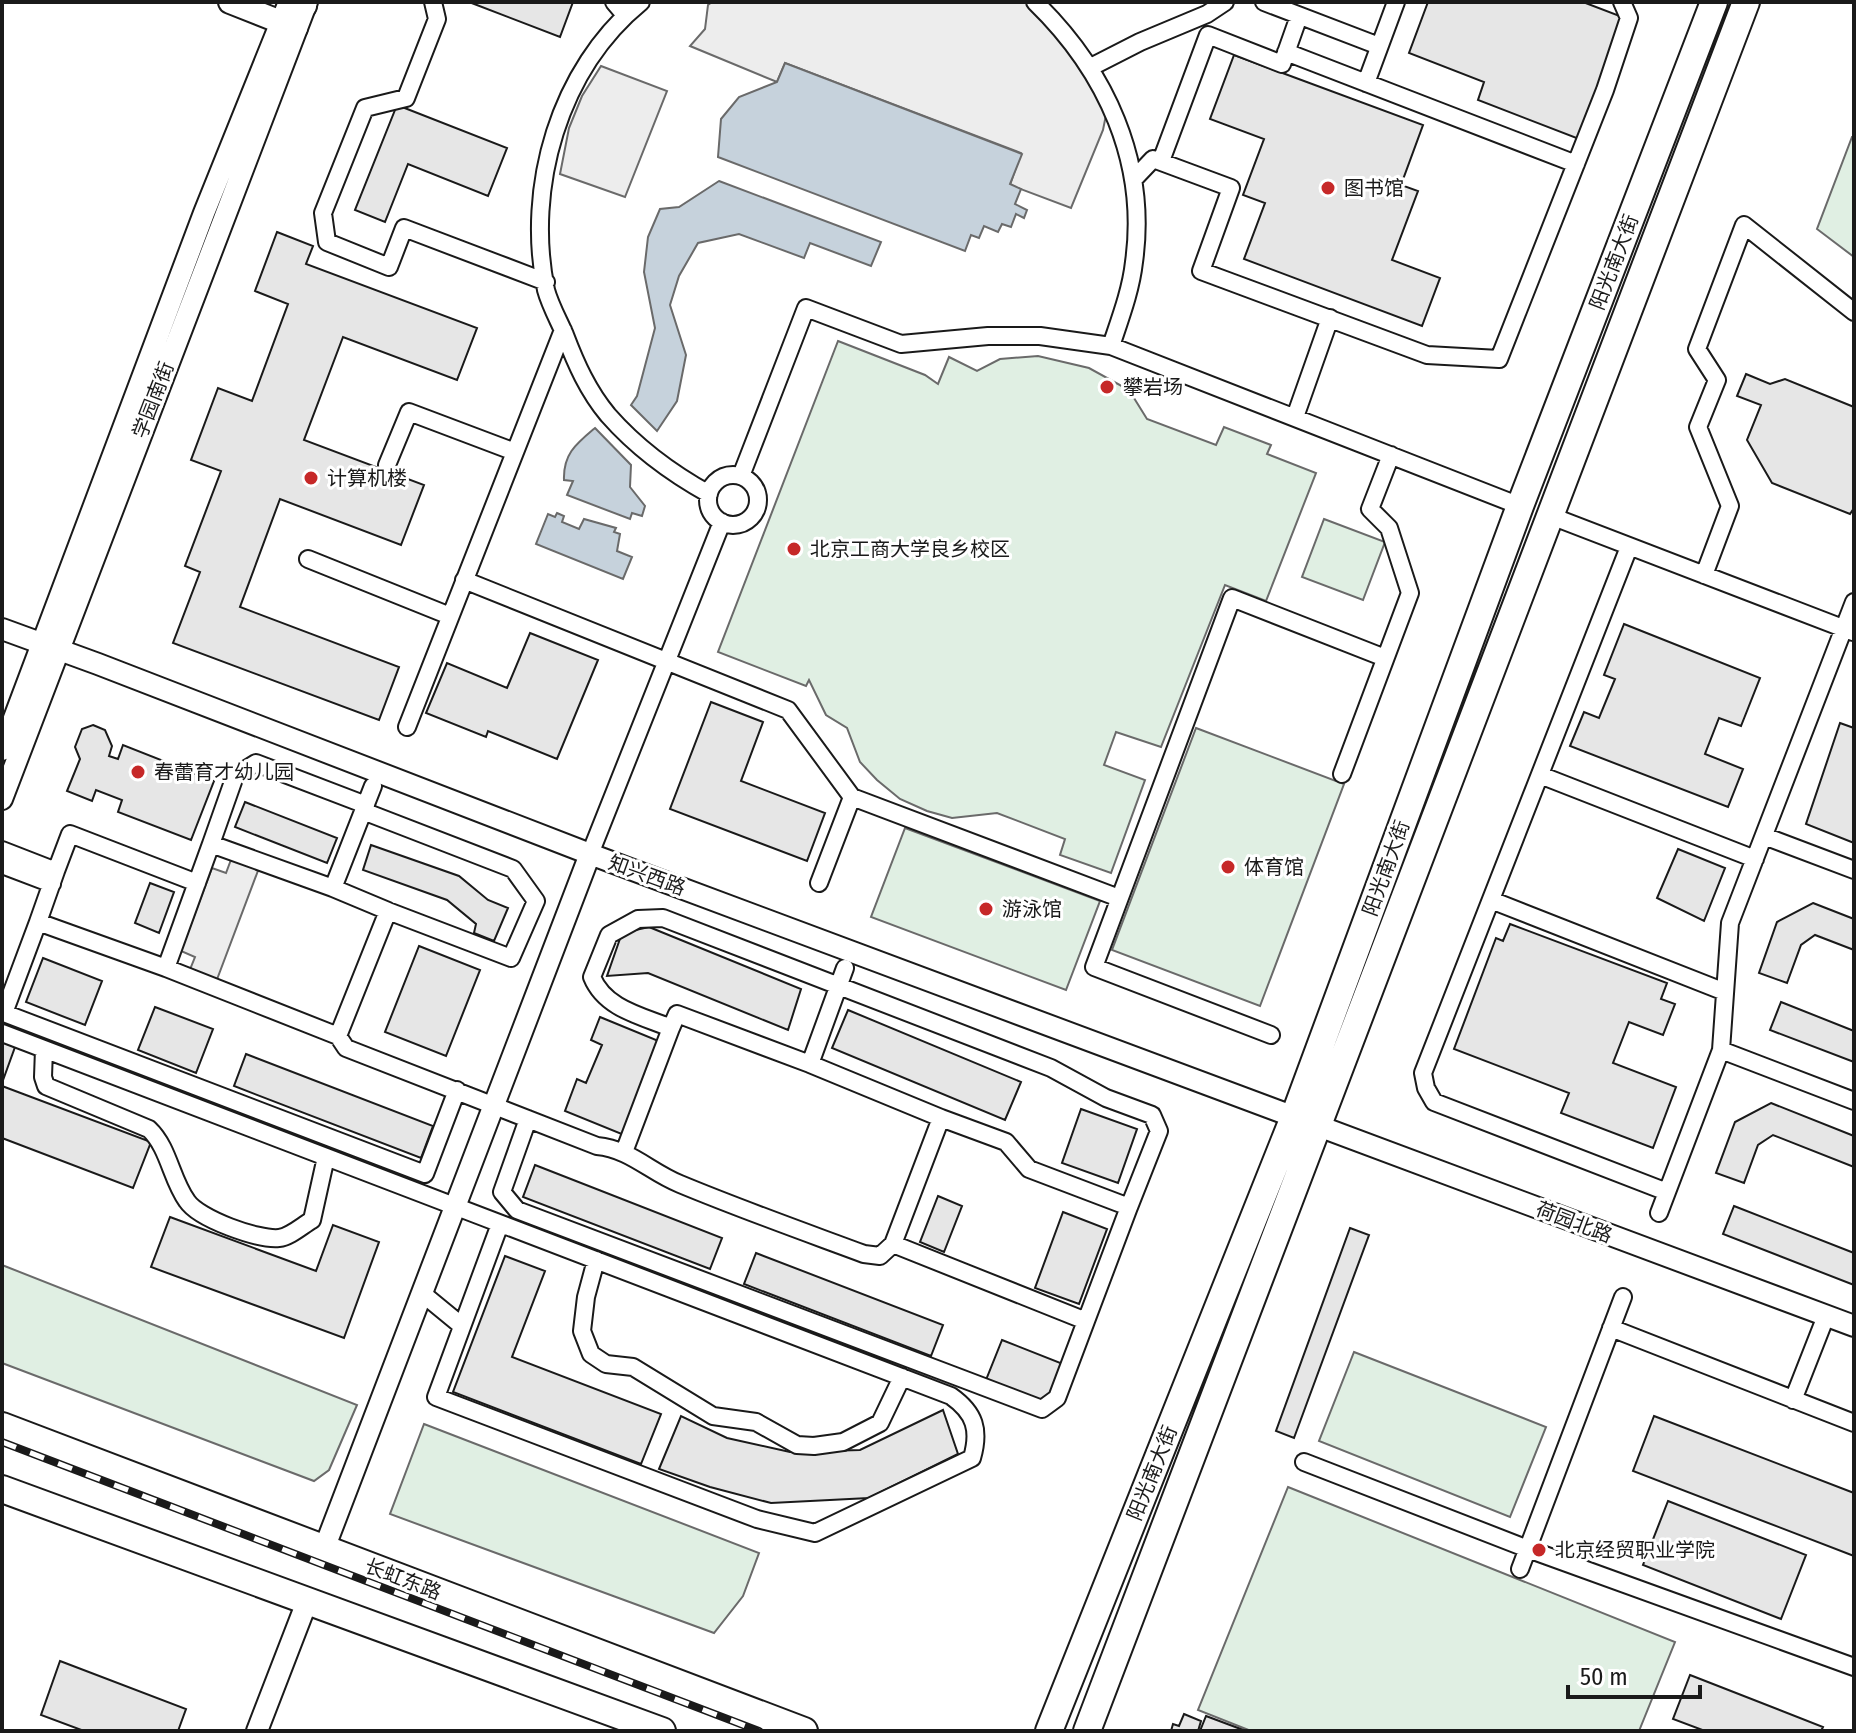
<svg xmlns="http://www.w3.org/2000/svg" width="1856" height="1733" font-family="'Fira Sans Condensed','Noto Sans SC',sans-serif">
	<rect width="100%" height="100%" fill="#fff"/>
	<path fill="#e0efe3" stroke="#6a6a6a" stroke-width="2" d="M1852,137H1854V257L1817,229Z
		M838,341L925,375L938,384L949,357L977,371L1000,359L1038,356L1089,368L1129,390L1147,419L1216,445L1224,427L1271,445L1267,454L1316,473L1266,601L1225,585L1161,747L1116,732L1104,765L1145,780L1111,873L1060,855L1065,839L997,813L952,818L927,811L900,799L877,780L860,762L847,728L826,715L809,680L806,686L718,652Z
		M1324,519L1385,542L1363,600L1302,577Z
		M1196,728L1344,784L1260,1006L1112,950Z
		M905,828L1100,901L1066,990L871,917Z
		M2,1265L357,1405L329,1470L314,1481L2,1363Z
		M1354,1352L1546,1427L1510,1517L1319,1441Z
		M424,1424L759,1553L743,1596L714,1633L390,1514Z
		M1288,1487L1675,1642L1639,1731H1251L1198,1710Z"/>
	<path fill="#ededed" stroke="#6a6a6a" stroke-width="2" d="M712,2H1035L1109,100L1103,130L1071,208L1010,185L1021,153L785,63L777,82L690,46L705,29L708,5Z
		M601,66L667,91L625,197L560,174L569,128L582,96Z
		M232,857L259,868L216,982L189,972L195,957L181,951L212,868L226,873Z"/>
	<path fill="#c6d2dc" stroke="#6a6a6a" stroke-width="2" d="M785,63L1022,154L1010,184L1021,189L1015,204L1027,210L1024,218L1016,214L1011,227L1002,224L998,232L984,226L979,238L971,235L965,251L718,157L721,119L739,97L777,82Z
		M719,181L881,242L871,266L810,243L804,258L739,234L698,243L679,276L670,305L686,355L677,401L657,431L631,405L637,396L655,328L644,272L648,237L660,209L679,207Z
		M595,428L631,465L630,487L645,506L642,516L632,513L630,519L567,495L573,481L564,480C563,454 576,444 595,428Z
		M557,513L564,516L562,522L579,529L584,519L616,528L614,532L620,534L617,551L632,557L623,579L536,544L548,514L555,517Z"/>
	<path fill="#e6e6e6" stroke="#1a1a1a" stroke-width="2" d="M469,2H573L560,37Z
		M1428,2H1583L1625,18L1579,139L1478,100L1484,82L1409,53Z
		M1234,55L1423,125L1401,185L1418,191L1392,260L1440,278L1422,326L1244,259L1265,203L1243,195L1264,139L1210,119Z
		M397,105L507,148L488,196L408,164L385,222L355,210Z
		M277,232L313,246L306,264L477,328L457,380L343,337L304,440L424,485L401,545L280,499L240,607L399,667L379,720L173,643L200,572L185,566L221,471L191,460L218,388L252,401L288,304L255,291Z
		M1746,374L1770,384L1785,379L1854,407V508L1850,514L1772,483L1747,440L1761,405L1737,396Z
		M1624,624L1760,678L1741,726L1719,718L1705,754L1743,769L1728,807L1570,746L1584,712L1599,718L1615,679L1604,675Z
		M530,633L598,660L557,759L488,731L486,737L426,713L447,663L507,688Z
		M711,702L763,722L741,781L825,813L807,861L670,809Z
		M1840,723L1854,728V843L1806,824Z
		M93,725L105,730L112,746L109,756L118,759L123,745L214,781L191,840L118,812L122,800L96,790L92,801L67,791L80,759L75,747L82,729Z
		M245,802L337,838L327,863L235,827Z
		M371,845L459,876L488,900L508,908L494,941L474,933L476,924L447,900L363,870Z
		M1678,849L1725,868L1704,921L1657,898Z
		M150,883L174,892L159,933L135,923Z
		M1813,903L1854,919V950L1815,935L1801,945L1787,983L1759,973L1777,922Z
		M1510,924L1667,983L1661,999L1675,1004L1663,1035L1629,1022L1613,1063L1676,1087L1653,1148L1561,1113L1569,1093L1454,1049L1496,938L1503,941Z
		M649,927L801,989L788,1030L648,973L607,976L622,933Z
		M419,946L480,970L446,1056L385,1032Z
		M43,958L102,981L85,1025L26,1002Z
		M1781,1002L1854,1031V1062L1770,1030Z
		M155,1007L213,1029L196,1073L138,1050Z
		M848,1010L1021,1082L1005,1120L832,1048Z
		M600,1017L661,1042L624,1135L565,1111L577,1079L586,1083L602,1045L591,1040Z
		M2,1042L15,1047L2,1083Z
		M246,1054L433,1126L421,1158L234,1086Z
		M2,1086L151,1142L133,1188L2,1138Z
		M1771,1103L1854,1136V1167L1773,1135L1758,1145L1744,1183L1716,1173L1735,1122Z
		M1081,1109L1137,1129L1118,1183L1062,1163Z
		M535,1165L722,1238L710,1269L523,1197Z
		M938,1196L962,1206L944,1252L920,1242Z
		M1734,1206L1854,1253V1285L1723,1234Z
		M1063,1212L1107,1229L1079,1304L1035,1288Z
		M170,1217L316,1271L333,1225L379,1242L344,1338L151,1267Z
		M1350,1228L1369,1235L1294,1438L1276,1431Z
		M756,1253L943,1325L931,1356L744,1284Z
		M505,1256L545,1271L512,1357L661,1414L641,1464L453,1392Z
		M1002,1340L1063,1364L1047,1404L986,1380Z
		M943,1410L958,1454L869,1498L771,1503L710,1487L659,1469L681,1416L727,1438L790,1452L860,1450Z
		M1654,1416L1854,1493V1556L1633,1471Z
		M1668,1501L1806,1555L1781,1619L1643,1565Z
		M60,1661L186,1709L178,1731H84L41,1715Z
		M1690,1675L1823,1727L1821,1731H1705L1673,1719Z
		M1184,1714L1201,1721L1198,1731H1171L1173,1724L1179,1726Z
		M1206,1716L1246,1731H1200Z"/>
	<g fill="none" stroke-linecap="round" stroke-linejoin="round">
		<g stroke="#1a1a1a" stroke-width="20">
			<path id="minor" d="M433,2L437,19L406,98L365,108L323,213L327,242L389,267L404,228L546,282
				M614,2L625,15
				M641,2C559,69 525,187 546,290C550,305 559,321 565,335C576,364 588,391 608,415C637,448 671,473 709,494
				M1035,2C1106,71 1148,162 1134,262C1131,290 1120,319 1111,346
				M1264,2L1379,46
				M1286,52L1576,164
				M1091,67L1140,42L1207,14L1225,2
				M1366,83L1396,2
				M1161,161L1208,35L1282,64L1299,16
				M1133,180L1153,159L1231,188L1201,271L1427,355L1499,359L1605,90L1629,18L1622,2
				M1295,417L1330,318
				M387,465L409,412L515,452
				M708 500a25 25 0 1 1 50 0a25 25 0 1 1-50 0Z
				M741,476L806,308L901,344L988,336H1040L1111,346L1520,506
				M1551,516L1853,632
				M1629,547L1423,1073L1426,1088L1434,1102L1667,1192
				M308,559L450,616
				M1704,575L1730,506L1698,427L1717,380L1697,349L1744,225L1854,312
				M464,580L788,710L852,797L1119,898
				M407,727L563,330
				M1342,774L1410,593L1389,528L1370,509L1391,455
				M1540,775L1755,859
				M373,786L333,888L211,844L166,968L338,1036L346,1048L597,1146C630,1149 650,1172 680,1184C740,1209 802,1231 864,1254L880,1256L893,1244L941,1118L810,1064L845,968
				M1764,836L1854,870
				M211,844L235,776L256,763L366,805
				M2,850L56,871L70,834L197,883
				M590,854L722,522
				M2,865L52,884
				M56,871L38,922L166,968
				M819,883L852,797
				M333,888L388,911
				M1491,900L1725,992
				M38,922L4,1013L425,1174L457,1090
				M671,1028L677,1014L810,1064
				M2,1033L951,1396C975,1413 980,1430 972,1458L815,1533L757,1519L436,1397L500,1224
				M1271,1035L1094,967L1232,598L1385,658
				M338,1036L388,911L511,958L536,901L513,869L363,811
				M44,1049L43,1077L46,1086L149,1129C169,1148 171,1179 187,1201C199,1219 258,1240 279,1238C290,1237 303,1225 312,1220L326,1157
				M1721,1050L1854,1101
				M528,1119L502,1192L517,1210L1042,1409L1057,1398L1086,1321
				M624,1152L671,1028C642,1016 605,1009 592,977L609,935L638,919L663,918L1051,1068L1106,1098L1152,1115L1159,1131L1129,1207L1029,1169L1006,1142L941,1118
				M1659,1213L1721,1050L1730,923L1854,602
				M893,1244L1086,1321L1129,1207
				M596,1260L586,1297L582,1331L591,1354L606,1364L633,1367L713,1416L756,1422L797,1445L814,1446L843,1442L880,1423L902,1377
				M423,1294L462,1326
				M1611,1328L1854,1423
				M1793,1400L1826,1316
				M1304,1462L1528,1549L1854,1667
				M1520,1569L1623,1297"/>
		</g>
		<g stroke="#1a1a1a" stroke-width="24">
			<path id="tertiary" d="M2,629L98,664L590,854L1854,1326
				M2,750L204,213L289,2
				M2,799L307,2
				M324,1549L590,854
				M257,1731L308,1599"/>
		</g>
		<g stroke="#1a1a1a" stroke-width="26">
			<path id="secondary" d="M230,2L296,28
				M296,2L305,6"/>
		</g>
		<g stroke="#1a1a1a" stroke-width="30">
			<path id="primary" d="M2,1426L804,1731
				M2,1489L662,1731
				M1049,1731L1294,1117L1520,506L1714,2
				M1087,1731L1746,2"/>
		</g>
		<use href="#minor" stroke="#fff" stroke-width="16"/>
		<use href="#tertiary" stroke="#fff" stroke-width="20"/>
		<use href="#secondary" stroke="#fff" stroke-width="22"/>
		<use href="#primary" stroke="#fff" stroke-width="26"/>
		<g stroke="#1a1a1a" stroke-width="8">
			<path id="rail" d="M2,1442L759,1731"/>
		</g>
		<use href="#rail" stroke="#fff" stroke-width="5" stroke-dasharray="15" stroke-linecap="butt"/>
	</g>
	<g fill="#c62828" stroke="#fff" stroke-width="3">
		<circle cx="1328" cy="188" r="8"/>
		<circle cx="1107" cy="387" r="8"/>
		<circle cx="311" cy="478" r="8"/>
		<circle cx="794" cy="549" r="8"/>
		<circle cx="138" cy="772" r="8"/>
		<circle cx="1228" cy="867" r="8"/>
		<circle cx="986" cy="909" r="8"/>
		<circle cx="1539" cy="1550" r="8"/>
	</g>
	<g text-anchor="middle" stroke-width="6" stroke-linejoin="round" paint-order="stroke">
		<g font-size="20" fill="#1a1a1a" stroke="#fff" text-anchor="start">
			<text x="1344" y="195">图书馆</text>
			<text x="1123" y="394">攀岩场</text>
			<text x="327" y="485">计算机楼</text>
			<text x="810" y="556">北京工商大学良乡校区</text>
			<text x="154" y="779">春蕾育才幼儿园</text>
			<text x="1244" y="874">体育馆</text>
			<text x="1002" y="916">游泳馆</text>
			<text x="1555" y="1557">北京经贸职业学院</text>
		</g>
		<g font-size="20" fill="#1a1a1a" stroke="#fff">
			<text transform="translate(1614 262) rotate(-69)" y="7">阳光南大街</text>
			<text transform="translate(153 400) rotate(-69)" y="7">学园南街</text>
			<text transform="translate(1386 868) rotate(-70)" y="7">阳光南大街</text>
			<text transform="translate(647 875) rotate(20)" y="7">知兴西路</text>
			<text transform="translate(1574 1222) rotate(21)" y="7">荷园北路</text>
			<text transform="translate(1152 1473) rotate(-68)" y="7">阳光南大街</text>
			<text transform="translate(403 1579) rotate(21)" y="7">长虹东路</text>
		</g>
	</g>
	<rect width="1856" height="1733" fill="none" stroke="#1a1a1a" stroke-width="8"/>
	<path d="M1568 1685v12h132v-12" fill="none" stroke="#1a1a1a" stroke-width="4"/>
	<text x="1580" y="1685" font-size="24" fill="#1a1a1a" stroke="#ffffff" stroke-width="6" paint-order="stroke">50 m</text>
</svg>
